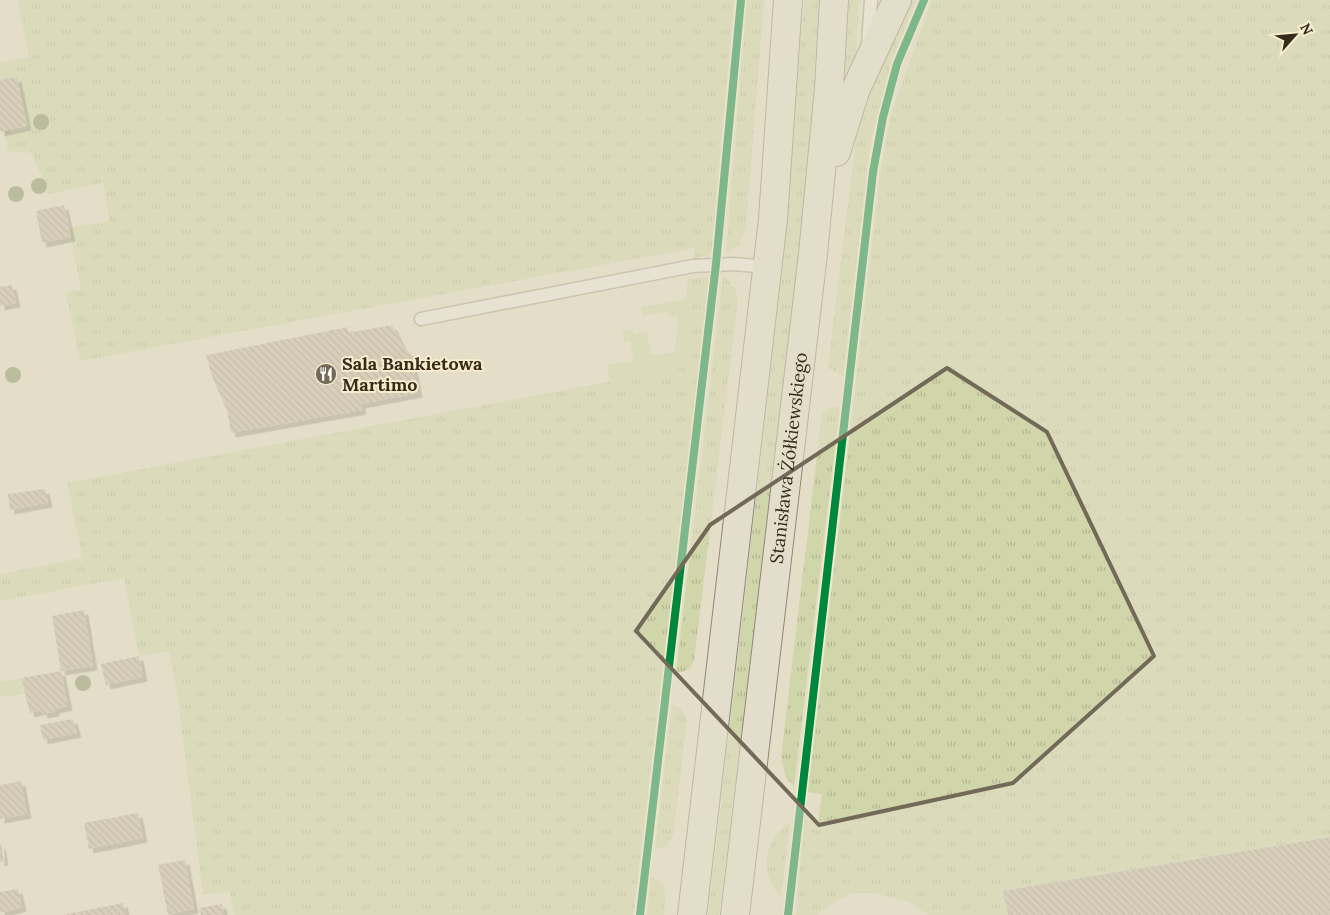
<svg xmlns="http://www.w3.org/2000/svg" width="1330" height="915" font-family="Lora,serif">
	<defs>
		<pattern id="grass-tufts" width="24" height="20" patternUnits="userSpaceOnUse" patternTransform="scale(1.25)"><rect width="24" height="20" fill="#d1d5aa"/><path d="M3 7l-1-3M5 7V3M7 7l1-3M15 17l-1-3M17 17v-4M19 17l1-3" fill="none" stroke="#b4b792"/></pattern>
		<pattern id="building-back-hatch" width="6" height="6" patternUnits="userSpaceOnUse" patternTransform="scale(1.25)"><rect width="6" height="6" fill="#c8bca9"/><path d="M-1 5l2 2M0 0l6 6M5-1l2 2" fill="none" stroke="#a39989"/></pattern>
		<filter id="shadow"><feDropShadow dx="4.5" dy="4.5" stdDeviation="0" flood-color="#0004"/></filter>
	</defs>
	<rect width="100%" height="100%" fill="#e4dec8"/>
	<path fill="url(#grass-tufts)" d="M18,0H734L711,255L694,258V248L80,361L66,293L81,289L69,228L109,221L104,183L48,194L32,153L8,151L4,131L27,126L17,77L0,80V63L29,57Z
		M747,0H764L746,227L739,245L726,252Z
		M804,0H819L807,184L800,257L719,915H708L783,265Z
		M849,0H859L856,59L850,72L845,74Z
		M908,0H916L891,64L871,139L843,376L828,367L859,115Z
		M932,0H1330V837L1004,891L1008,915H928L908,901L871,893H853L836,901L817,915H796L804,820L818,822L822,794L808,792L881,169L892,111Z
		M723,275L735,288L738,300L694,661C690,669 685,673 676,672Z
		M710,276L633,915H234L230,892L203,894L178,700L169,651L139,656L124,578L0,601V574L82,558L67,483L682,368L692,279Z
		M840,406L794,786L786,778L781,757L822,413L830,408Z
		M672,704L682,709L687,720L673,836L666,846L655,850Z
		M790,822L781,898C760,875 762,840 790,822Z
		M651,877C670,882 666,900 664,915H647Z"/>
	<path fill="#d1d5aa" d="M688,278L692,279L683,368L610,382L607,365L634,361L630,341L624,342L622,331L632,329L634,334L647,332L651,355L675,352L678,316L668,317L667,312L643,316L641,307L686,299Z
		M21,678L24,694L0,697V682Z"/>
	<path fill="url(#building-back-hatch)" filter="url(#shadow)" d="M17,77L27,126L0,132V80Z
		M64,205L71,237L42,243L36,211Z
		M12,285L16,303L0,306V287Z
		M392,325L402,345L411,355L418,393L361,404L362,410L231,433L227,411L212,376L206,355L348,327V333Z
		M45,489L48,503L10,510L8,494Z
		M84,610L93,666L61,671L52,616Z
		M139,656L143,677L106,685L101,664Z
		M61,671L68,706L55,709V712L43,714L42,710L30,713L21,678Z
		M73,719L77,733L43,740L40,725Z
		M21,781L27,814L0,819V785Z
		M138,813L143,838L89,849L84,823Z
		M1330,837V915H1008L1003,891Z
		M1,844L4,861L0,862V845Z
		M185,860L194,909L168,915L158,865Z
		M18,889L22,907L0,913V892Z
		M123,903L126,915H67V914Z
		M222,904L224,915H201L199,908Z"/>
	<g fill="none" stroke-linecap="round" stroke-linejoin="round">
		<g stroke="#a8a292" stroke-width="15">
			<path id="lane" d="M868,44L871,0
				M421,319L693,266L734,264L768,267"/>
		</g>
		<g stroke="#8e8779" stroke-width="30">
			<g id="primary">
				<path d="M836,152L855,91L897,0"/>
				<path d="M692,915L773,219L788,0"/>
				<path id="s1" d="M735,915L813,254L829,88L834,0"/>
			</g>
		</g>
		<use href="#lane" stroke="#ebe7db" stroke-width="12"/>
		<use href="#primary" stroke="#e3decc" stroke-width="28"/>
		<g stroke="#f6edcd" stroke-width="11">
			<path id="cycleway" d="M640,915L716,264L741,0
				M788,915L873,172L883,117L897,64L924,0"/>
		</g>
		<use href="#cycleway" stroke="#00873e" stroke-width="8"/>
	</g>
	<g fill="#8b926c">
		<circle cx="41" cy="122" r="8"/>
		<circle cx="39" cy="186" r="8"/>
		<circle cx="16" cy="194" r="8"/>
		<circle cx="13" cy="375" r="8"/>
		<circle cx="83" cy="683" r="8"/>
	</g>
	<path d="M0 0H1330V915H0ZM947,368L1047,432L1154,656L1013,783L819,825L636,631L710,525Z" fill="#e4dec8" fill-opacity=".55" fill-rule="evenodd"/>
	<path fill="none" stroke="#736958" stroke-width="4" stroke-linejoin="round" d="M947,368L1047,432L1154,656L1013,783L819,825L636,631L710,525Z"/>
	<defs>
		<g id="restaurant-disc" transform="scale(1.125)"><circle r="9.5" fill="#736958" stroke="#f6edcd"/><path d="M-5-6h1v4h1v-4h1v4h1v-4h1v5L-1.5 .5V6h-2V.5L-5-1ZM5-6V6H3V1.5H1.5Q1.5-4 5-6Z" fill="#fff"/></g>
	</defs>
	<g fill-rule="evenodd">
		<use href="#restaurant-disc" x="326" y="374"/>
	</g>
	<g text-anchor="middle" stroke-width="4" stroke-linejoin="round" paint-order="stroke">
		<g font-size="18" font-weight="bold" fill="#362a1b" stroke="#f6edcd" text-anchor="start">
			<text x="342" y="370">Sala Bankietowa<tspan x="342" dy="21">Martimo</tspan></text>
		</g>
		<g font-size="18" fill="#362a1b" stroke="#f6edcd">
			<text dy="6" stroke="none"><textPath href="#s1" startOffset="460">Stanisława Żółkiewskiego</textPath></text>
		</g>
	</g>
	<g transform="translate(1295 35) rotate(63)" stroke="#f6edcd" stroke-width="4" paint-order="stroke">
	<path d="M0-4L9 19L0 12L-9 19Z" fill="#362a1b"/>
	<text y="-8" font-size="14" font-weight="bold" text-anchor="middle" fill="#362a1b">N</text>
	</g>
</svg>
